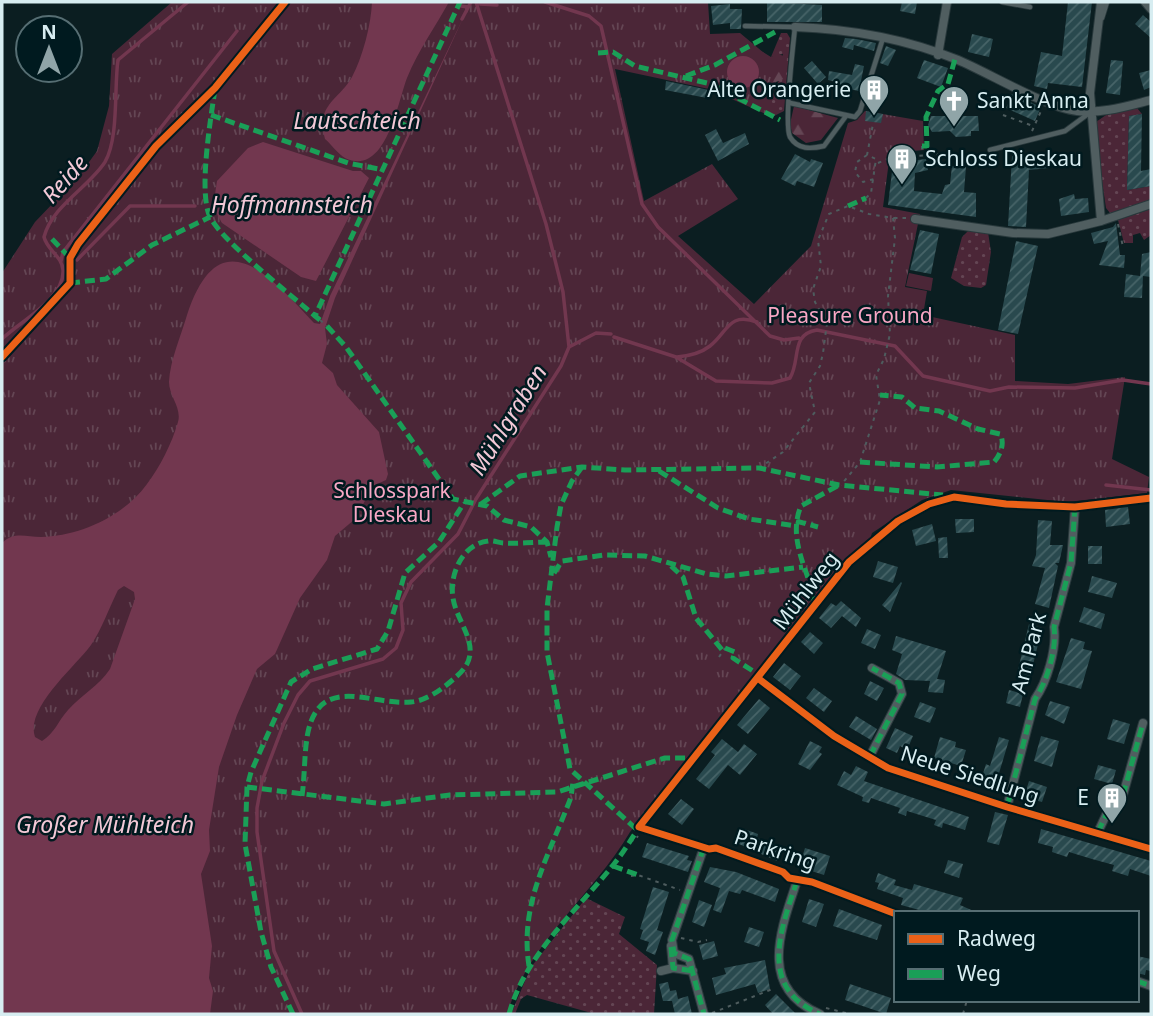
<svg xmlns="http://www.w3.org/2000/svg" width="1153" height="1016" font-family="'Noto Sans',sans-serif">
	<defs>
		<pattern id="grass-dots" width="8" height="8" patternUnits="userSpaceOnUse" patternTransform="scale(1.75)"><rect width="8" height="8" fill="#4b2637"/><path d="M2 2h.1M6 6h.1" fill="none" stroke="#644654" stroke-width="1.8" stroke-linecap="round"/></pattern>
		<pattern id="forest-firs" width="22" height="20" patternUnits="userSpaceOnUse" patternTransform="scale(1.75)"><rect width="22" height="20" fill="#4b2637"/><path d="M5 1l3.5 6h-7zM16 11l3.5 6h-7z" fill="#644654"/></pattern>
		<pattern id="park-tufts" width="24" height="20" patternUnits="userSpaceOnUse" patternTransform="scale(1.75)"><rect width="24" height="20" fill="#4b2637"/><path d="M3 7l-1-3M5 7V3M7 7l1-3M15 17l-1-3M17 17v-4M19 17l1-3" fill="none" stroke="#644654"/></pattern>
		<pattern id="building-hatch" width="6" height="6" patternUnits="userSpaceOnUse" patternTransform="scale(1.75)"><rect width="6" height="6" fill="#29494e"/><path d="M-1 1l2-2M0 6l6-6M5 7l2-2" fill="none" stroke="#476468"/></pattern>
	</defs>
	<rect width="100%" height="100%" fill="#0b1e21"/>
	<path fill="url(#grass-dots)" d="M781,33H787L790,38L784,111L770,118L769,104L779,80L783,54L771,57Z
		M1137,108L1142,114L1129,116L1127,190L1151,186V200L1110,213L1106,208L1095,135L1096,122L1106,115Z
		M1151,209V235L1144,240L1140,233L1133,235V243H1124L1118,220Z
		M969,230L988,232L991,252L986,285L981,288L964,286L951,278L962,237Z
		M586,898L625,917L619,934L657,965L654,1014H595L527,995L521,999L515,1014H511L531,967Z"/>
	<path fill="url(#forest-firs)" d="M761,51L771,57L778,54L787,57L786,78L776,82L769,104Z
		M794,106L838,118L821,140L806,143L792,133L790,124Z"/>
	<path fill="url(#park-tufts)" d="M172,2H708L710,34L740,33L775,62L770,116L709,89L615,69L644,201L712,164L738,199L678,236L754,304L811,246L848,123L857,120L865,111L923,121L924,150L890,153L883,207L920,214L905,287L927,291L923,315L1015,335V381L1068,384L1125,377L1112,459L1149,477L1147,493L1067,502L951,490L922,500L872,533L870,539L841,563L817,600L630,832C592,896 529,942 507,1014H2V273L35,222L79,176L97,151L109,106L112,54Z"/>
	<path fill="#4b2637" d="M909,273L933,278L931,291L906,286Z"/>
	<path fill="#72374f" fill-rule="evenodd" d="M372,2H449C435,27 418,51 407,78C398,101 386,178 345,158C338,154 331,144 325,139C315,105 339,100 352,77C363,56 371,25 372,2Z
		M464,16L335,298L325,328L327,344L322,363L333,373L337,385L379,432L388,474L386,480L373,486L355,519L335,536L327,560L300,598L275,654L257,669L237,715L219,767L209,830L210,851L201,874L212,946L209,978L213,991L210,1014H2V543C14,531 26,537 41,537C80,536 124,516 147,484C160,467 172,443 178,422C182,408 169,396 169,382C170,360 181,336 187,315C219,218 268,273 314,323L320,324L330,296ZM124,586L134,592L135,599L110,669C99,686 81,695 68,710C58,721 55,733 42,741L35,737C25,708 75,667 91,645C102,629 109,608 118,590Z
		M727 72a16 16 0 1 1 32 0a16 16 0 1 1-32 0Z
		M263,142L353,171H361L369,178L316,281L301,277L222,223L213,207L217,181L248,148Z"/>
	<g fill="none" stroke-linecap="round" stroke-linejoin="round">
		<path stroke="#72374f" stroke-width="3.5" d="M545,2L589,16L601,26L642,204L658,227L770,336L784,340L799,338
			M480,4L497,5
			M461,6L468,7
			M462,19L471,2
			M77,260L130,206H195
			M61,261L63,252L237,31
			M614,337L676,357L716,381L772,383L790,378C801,360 790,334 817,330L895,346L923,376L990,391L1009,387L1075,388L1123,380L1151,384
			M2,339C19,322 65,299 63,270C62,256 47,250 44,237C52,206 88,188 105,162C119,138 114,87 118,60L188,2
			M569,347L596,333L611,334
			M677,357C689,356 701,353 710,346C728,332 728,312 757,322
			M1106,485L1151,490
			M302,1014L274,951L257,832V808L262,781L284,723L298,695L310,681L383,659L396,648L403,630L401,603L411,582L458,534L476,499L561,366L569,347L563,292L546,224L476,2"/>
	</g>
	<path fill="url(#building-hatch)" d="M767,2L822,5V22H767Z
		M902,2H917L915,14L900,11Z
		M1068,2H1092L1082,87L1048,83L1047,89L1034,86L1041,52L1062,56Z
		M730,4V9H742L741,29H730V23L713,25L711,6Z
		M1143,15L1151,22V38L1135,24Z
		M972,34L993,39L989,57L968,52Z
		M845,38L856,39L855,43L856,39L876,43L874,51L854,45L853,50L842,47Z
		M886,46L896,50L888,66L880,63Z
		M924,60L948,68L941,87L917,78Z
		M1111,60L1123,61L1120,95L1106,93Z
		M812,61L826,77L818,84L804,68Z
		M855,64L864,66L859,91L839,87L840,83L828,80L829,71L852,75Z
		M1151,70V87L1144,90L1139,73Z
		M666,81L709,90L707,98L665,90Z
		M1012,94L1041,107L1035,121L1006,108Z
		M866,111L883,114L881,123L865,121Z
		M1142,114L1141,171L1151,169V186L1127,190L1129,116Z
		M931,116H978L979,131H971V136L956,137L950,131L932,132L928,125Z
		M716,129L723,143L745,133L749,144L718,161L705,135Z
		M1047,153L1049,168L1029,170L1026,227L1008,226L1012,156Z
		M795,154L810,162L811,159L823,163L814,187L797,181L795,186L781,179Z
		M926,159L928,170L915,173L914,191L942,194L945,185L950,184L952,166L966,167L964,192L976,193V217L888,205L893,163Z
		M1074,194L1075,199L1088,198L1089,212L1061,216L1059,199Z
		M1116,223L1120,255H1125L1124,268L1099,265L1108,241L1094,244L1091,233L1113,227Z
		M920,230L939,234L931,274L910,270Z
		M1016,241L1038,246L1018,334L998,330Z
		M1151,252V277L1143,276L1142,298L1124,297L1126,274L1140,276L1142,254Z
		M1128,507L1130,524L1106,527L1105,510Z
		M955,519H974V532L956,533Z
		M1038,520L1052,521L1050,545H1063L1059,563H1055L1058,566L1049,608L1035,604L1045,568L1032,566L1036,555Z
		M932,524L936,541L916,546L912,530Z
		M947,537L948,558H939L938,538Z
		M1088,546H1102V564H1088Z
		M878,561L898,567L893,583L873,577Z
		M1092,576L1117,583L1112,598L1088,592Z
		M901,582L902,583L890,612L882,605Z
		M841,601L861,618L856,627L842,616L831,628L819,618L831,603L836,606Z
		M1084,607L1105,614L1101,629L1079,622Z
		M1029,624L1042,628L1030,677L1017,674Z
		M867,629L881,635L875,649L861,643Z
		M810,632L823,643L814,654L801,642Z
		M896,636L946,651L937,679L945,680L943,693L928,692L930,681L905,680L896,674L902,654L892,650Z
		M1071,638L1085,642L1083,649L1092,651L1081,689L1056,682Z
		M784,663L801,676L790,690L773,677Z
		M870,681L884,688L877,701L864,694Z
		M814,688L832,701L824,712L806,698Z
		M1009,690L1023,694L1020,707L1006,703Z
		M759,699L770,708L748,734L737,725Z
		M1050,701L1070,707L1064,724L1045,715Z
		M920,702L936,708L930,723L914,717Z
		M856,716L877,729L871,740L849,727Z
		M1113,719L1130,724L1124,744L1107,739Z
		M895,728L913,736L907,750L900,746L897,753L886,748Z
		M1041,736L1059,741L1052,767L1034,761Z
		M940,737L956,742L955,747L966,750L961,766L934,758Z
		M999,737L1009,740L994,790L979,786L986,764L990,766Z
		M722,739L738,752L744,744L757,754L740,775L728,765L709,789L696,779L715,755L711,752Z
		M810,741L822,747L819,752L822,754L810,770L798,764Z
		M1098,765L1116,770L1112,784L1094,779Z
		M856,766L868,772L864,781L969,817L965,830L943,823L942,828L934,825L936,820L907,811L906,816L898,813L900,808L871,798L869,803L862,801L863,797L837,785L844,771L851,775Z
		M1029,781L1047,787L1042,802L1024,797Z
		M681,799L694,809L682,825L668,814Z
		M995,812L1008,815L999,845L987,842Z
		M744,829L758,834L757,838L783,847L777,861L739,844Z
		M1041,829L1151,861V876L1130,869L1128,876L1112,871L1114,865L1092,859L1069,852L1067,857L1052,852L1053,847L1038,843Z
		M647,843L689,856L687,860L692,861L688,872L642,857Z
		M805,848L830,856L824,875L799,867Z
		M948,860L963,864L959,878L944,873Z
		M710,867L736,872L779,889L775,902L742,890L740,894L729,891L721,913L713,910L720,888L704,882Z
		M878,873L896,880L894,885L912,890L914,884L963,898L960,905L978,913H930L901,905L903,898L877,889L879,883L875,882Z
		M653,887L669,892L657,930L663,932L655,955L646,951L649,942L640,939L643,930L640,929Z
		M809,899L824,904L816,927L802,922Z
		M699,900L712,905L704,927L692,922Z
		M839,909L882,925L877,940L833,926Z
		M749,927L764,932L759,947L744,942Z
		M714,941L718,956L703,960L699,945Z
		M1137,956L1151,959V971L1146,970L1145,975L1137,973Z
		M765,960L770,989L758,993L755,984L716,995L712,978L726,974L724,968Z
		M668,982L670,991L676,990L678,999L688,996L692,1014H675L672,1001H663L659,984Z
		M850,984L891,998L886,1014L845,1000Z
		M776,994L796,1014H773L765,1005Z"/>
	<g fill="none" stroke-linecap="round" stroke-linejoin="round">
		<g stroke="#29393c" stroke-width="6">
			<path id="lane" d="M1002,2L1030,7
				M1102,18L1107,2
				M745,26L795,27C793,45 784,125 790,137C798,150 811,149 824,146L846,116
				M790,103L855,117L860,111L883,38
				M990,150L1065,131L1088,114"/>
		</g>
		<g stroke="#29393c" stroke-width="10">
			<path id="street" d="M1145,2L1151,9
				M795,27C851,29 906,39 958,60C989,73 1047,108 1077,111C1102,114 1127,106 1151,100
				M938,55L947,2
				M915,219L1013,233L1048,234L1101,221L1090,93L1101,2
				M1101,221L1151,204
				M759,679L834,736L888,768L1007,807L1151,849
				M870,756L902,694L899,683L872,668
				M1007,807L1035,699C1047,682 1057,649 1054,627L1071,563L1075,507
				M1098,832L1107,813L1123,795L1143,723
				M704,847L672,940L674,953L689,959L704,1014
				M797,881C781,929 757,988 820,1014
				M896,914L812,882L789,878L783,872L716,848L709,849L639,827L849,562L898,521L929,504L954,497L1006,504L1075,507L1151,498
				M671,946L673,968L693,971
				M661,971L673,968
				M1137,981L1151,986"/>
		</g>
		<path stroke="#4e5c5e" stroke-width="2" stroke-dasharray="3.5 5" stroke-linecap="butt" d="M1003,115L1033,126
			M1032,131L1041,111
			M922,146V153
			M867,155L857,162L855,172L863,182L874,179
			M878,163L890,158L955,153
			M866,198L871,193L876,159L867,155L873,124
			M894,218H906
			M1118,224L1123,247
			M320,320L327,326
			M759,468L783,452L815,412L809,383L820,366L823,353L827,323L815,302L813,289L821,266L818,240L829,214L848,206L869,214L893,218L895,238L888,296L890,334L884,359L876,375L880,400L860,462L841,485
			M805,524L806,516
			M812,525L813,517
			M719,657L725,648
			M630,840L634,841L638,836
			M631,876L638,875L680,890
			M681,938L698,942L707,940
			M826,1008L850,1014
			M712,1013L775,988
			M963,1014L967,1000"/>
		<use href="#lane" stroke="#505e60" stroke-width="4.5"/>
		<use href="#street" stroke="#505e60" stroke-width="8"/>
		<path stroke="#1a9f57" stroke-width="5" stroke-dasharray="10 5" stroke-linecap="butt" d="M598,53L613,52L635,66L711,84L780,120
			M686,76L715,65L775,32
			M215,89C211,117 198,192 210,217C222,241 291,295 315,316
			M211,115L348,163L384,170
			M922,146H927L926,117L938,91L948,84L955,59
			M848,206L866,198
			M52,239L70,258
			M70,283L106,279L152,245L210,217
			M320,320L315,316L460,2
			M327,326L346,347L453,499L487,506L504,520L531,527L547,542L551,557
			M860,462L937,467L994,462C1001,454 1005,443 1000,434L978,429L939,411L915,408L902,397L880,395
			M582,467L572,481L561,505L557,527L547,608V652L570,769L635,828H644
			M659,471L718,508L749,519L796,526
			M481,504L520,476L582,467L625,470L759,468L839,485L943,495
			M796,521L818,527
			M671,566L683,577L696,618L723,651
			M554,573L562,561L604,555L645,556L707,574L726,576L803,567
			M818,605C808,595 811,587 807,575C799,553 791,529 801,506L839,485
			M725,648L735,652L733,658L756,673L761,681
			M870,756L902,694L899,683L872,668
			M247,787L384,804L450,795L557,792L665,758H695
			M302,796C305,775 304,752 308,732C321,673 372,706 411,702C427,701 445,687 457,676C487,650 457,625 453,598C449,575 462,544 488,541C493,540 499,543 504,543C518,544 533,542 547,542
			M1007,807L1035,699C1047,682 1057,649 1054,627L1071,563L1075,507
			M1098,832L1107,813L1123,795L1143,723
			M704,847L672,940L674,953L689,959L704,1014
			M613,866L638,875
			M797,881C781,929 757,988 820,1014
			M671,947L673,968L693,971
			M529,966C519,903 550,854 571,797L573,782
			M1137,981L1151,986
			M293,1014L271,967L261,932L245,844L247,787L251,772L291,682L312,669L377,649L388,631L405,573L439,542L464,503
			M509,1014C526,953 576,912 614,864C624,852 632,837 642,824"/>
		<g stroke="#001a1f" stroke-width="11">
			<path id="cycleway" d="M2,357L70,283V258L78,244L156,146L215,88L285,2
				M759,679L834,736L888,768L1007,807L1151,849
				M896,914L812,882L789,878L783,872L716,848L709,849L639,827L849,562L898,521L929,504L954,497L1006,504L1075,507L1151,498"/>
		</g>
		<use href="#cycleway" stroke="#ea6118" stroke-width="7"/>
	</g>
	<defs>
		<g id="building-pin" transform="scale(1.575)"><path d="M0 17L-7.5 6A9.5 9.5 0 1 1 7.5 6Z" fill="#90a5a8" stroke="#001a1f"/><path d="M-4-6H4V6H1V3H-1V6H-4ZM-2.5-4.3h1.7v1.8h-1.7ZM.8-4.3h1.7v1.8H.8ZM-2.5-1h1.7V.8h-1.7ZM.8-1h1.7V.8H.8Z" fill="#fff"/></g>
		<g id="church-pin" transform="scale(1.575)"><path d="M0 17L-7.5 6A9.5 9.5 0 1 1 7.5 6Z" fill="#90a5a8" stroke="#001a1f"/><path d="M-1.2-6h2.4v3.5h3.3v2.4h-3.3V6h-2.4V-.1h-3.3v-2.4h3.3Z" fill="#fff"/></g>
	</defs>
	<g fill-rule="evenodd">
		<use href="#building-pin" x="874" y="90"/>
		<use href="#church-pin" x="954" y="101"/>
		<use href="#building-pin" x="902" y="159"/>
		<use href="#building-pin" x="1112" y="798"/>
	</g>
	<g text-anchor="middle" stroke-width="5" stroke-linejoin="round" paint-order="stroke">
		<g font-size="21" fill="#d7edf1" stroke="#001a1f" text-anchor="end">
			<text x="851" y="97">Alte Orangerie</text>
			<text x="977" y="108" text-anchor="start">Sankt Anna</text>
			<text x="925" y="166" text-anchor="start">Schloss Dieskau</text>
			<text x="1089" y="805">E</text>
		</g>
		<g font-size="21" fill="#f8a7c5" stroke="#001a1f">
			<text x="850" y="323">Pleasure Ground</text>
			<text x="392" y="498">Schlosspark<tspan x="392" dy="24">Dieskau</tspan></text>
		</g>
		<g font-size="21" fill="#d7edf1" stroke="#001a1f">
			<text transform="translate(806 591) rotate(-52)" y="7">Mühlweg</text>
			<text transform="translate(1029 653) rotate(-75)" y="7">Am Park</text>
			<text transform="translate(970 775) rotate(18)" y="7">Neue Siedlung</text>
			<text transform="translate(775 850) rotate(19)" y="7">Parkring</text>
		</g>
		<g font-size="23" font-style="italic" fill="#f3c9d7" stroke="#001a1f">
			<text x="357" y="129">Lautschteich</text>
			<text transform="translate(65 179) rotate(-48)" y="8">Reide</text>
			<text x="292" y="213">Hoffmannsteich</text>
			<text transform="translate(508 420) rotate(-58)" y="8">Mühlgraben</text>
			<text x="105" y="833">Großer Mühlteich</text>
		</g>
	</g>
	<rect width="1153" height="1016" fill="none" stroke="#d7edf1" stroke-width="7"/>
	<rect x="894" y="911" width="245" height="91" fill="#001a1f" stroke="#566e73" stroke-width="2"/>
	<rect x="908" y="934" width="35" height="10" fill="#ea6118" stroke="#566e73" stroke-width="2"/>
	<text x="957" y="946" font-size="21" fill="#d7edf1">Radweg</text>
	<rect x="908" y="969" width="35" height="10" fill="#1a9f57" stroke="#566e73" stroke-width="2"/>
	<text x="957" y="981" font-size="21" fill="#d7edf1">Weg</text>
	<g transform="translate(49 49)"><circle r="33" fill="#001a1f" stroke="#566e73" stroke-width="2"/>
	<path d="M0-5L12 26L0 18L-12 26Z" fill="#90a5a8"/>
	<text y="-10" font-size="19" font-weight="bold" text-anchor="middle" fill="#d7edf1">N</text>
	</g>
</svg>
